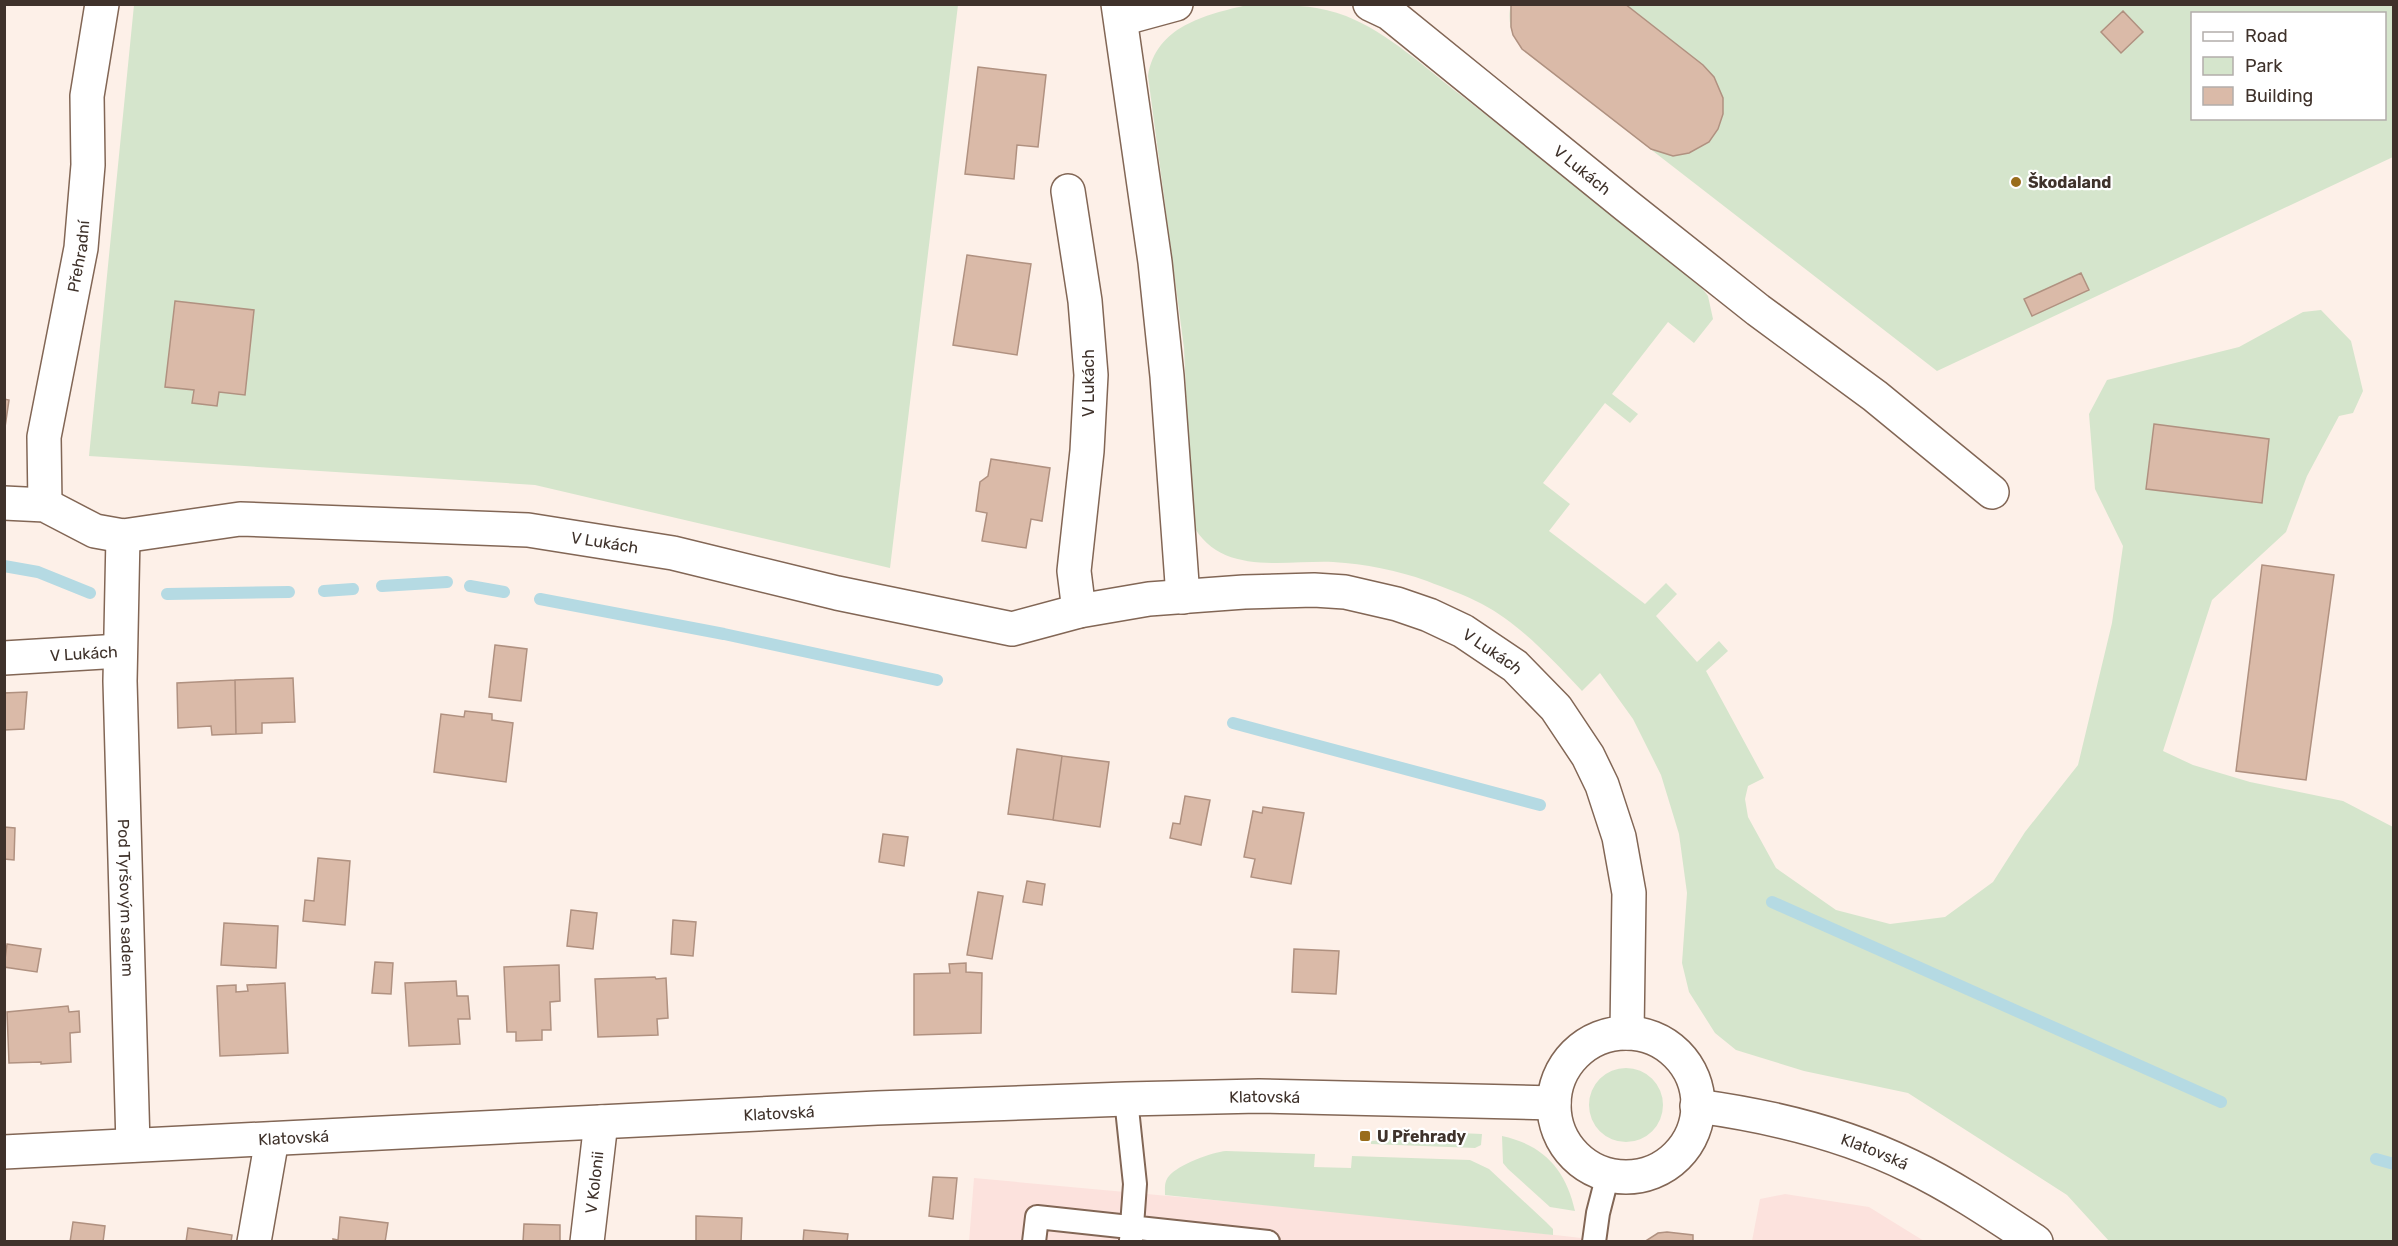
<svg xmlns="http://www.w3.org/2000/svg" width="2398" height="1246" font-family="Rubik,sans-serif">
	<rect width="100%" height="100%" fill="#fdf0e8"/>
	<path fill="#fce2dd" d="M974,1178L1395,1217L1608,1241L969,1242Z
		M1785,1194L1869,1207L1924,1241H1752L1760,1199Z"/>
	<path fill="#d5e5cc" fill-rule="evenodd" d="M1511,4L2393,5V157L1937,371L1529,55C1514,42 1506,25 1511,4ZM2192,14H2384V118H2192Z
		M134,5H958L890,568L535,485L89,456Z
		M1247,5C1281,5 1313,3 1346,16C1389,33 1425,68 1462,96C1542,159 1622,223 1701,287L1708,296L1713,319L1694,343L1668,322L1612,394L1638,414L1630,423L1605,403L1543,483L1570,504L1549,531L1645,604L1666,583L1677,594L1656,616L1697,662L1719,641L1728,651L1706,671L1764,778L1748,786L1745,799L1748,817L1776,868L1836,910L1890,924L1945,917L1993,882L2025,832L2078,765L2112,623L2123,546L2095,489L2089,414L2107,380L2239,347L2303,312L2321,310L2351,341L2363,391L2353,413L2339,416L2307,476L2286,532L2212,600L2163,751L2193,765L2250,782L2343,801L2393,827V1241H2109L2067,1195L1908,1093L1804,1071L1762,1058L1736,1050L1715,1033L1689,992L1682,963L1687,893L1679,834L1661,775L1633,719L1600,673L1582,691C1553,660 1520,624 1482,604C1465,595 1445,588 1427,581C1396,570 1366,564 1333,562C1285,560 1219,577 1192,523L1184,348L1148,76C1156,26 1205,15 1247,5Z
		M1589 1105a37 37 0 1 1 74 0a37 37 0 1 1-74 0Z
		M1459,1133L1482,1134L1481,1145L1475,1148L1371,1144V1141Z
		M1502,1136C1544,1145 1566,1170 1575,1211L1550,1207L1508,1169L1503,1163Z
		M1226,1151L1315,1154L1314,1167L1351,1168L1352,1156L1470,1160L1489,1169L1546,1222L1553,1229V1235L1165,1195C1165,1188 1164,1182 1169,1176C1178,1165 1212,1152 1226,1151Z"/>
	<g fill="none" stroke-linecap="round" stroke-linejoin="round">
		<path stroke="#b5dae3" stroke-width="12" d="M4,566L38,572L90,593
			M382,586L447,582
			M470,586L504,592
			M324,591L353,589
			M167,594L289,592
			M540,599L724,634L937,680
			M1233,723L1540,805
			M1772,902L2221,1102
			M2376,1159L2394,1164"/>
	</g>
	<path fill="#dabaa8" stroke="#b09180" stroke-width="1.5" d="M1511,4H1625L1703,65L1714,77L1723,98V114L1718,129L1709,142L1689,153L1673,156L1651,149L1522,49L1513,35L1511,27Z
		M2123,11L2143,32L2121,53L2101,32Z
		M978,67L1046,75L1038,147L1017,145L1014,179L965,174Z
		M967,255L1031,264L1017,355L953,345Z
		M2081,273L2089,290L2032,316L2024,299Z
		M175,301L254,310L245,395L219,392L217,406L192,403L194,390L165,387Z
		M4,399L9,400L4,434Z
		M2154,424L2269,439L2262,503L2146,489Z
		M991,459L1050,468L1042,521L1031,519L1026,548L982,541L987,513L976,511L980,482L988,476Z
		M2262,565L2334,575L2306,780L2236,771Z
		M495,645L527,649L521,701L489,697Z
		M293,678L295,722L262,723V733L236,734L235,680Z
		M235,680L236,734L212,735L211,726L178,728L177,683Z
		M27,692L24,729L4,730V693Z
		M465,711L492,714V720L513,723L506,782L434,772L441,714L464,717Z
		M1017,749L1062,756L1053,820L1008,814Z
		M1062,756L1109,762L1100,827L1053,820Z
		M1185,796L1210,800L1201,845L1170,838L1173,823L1180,824Z
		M1263,807L1304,813L1291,884L1251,877L1255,859L1244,857L1253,811L1262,813Z
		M4,827L15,828L14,860L4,859Z
		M883,834L908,837L904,866L879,862Z
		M318,858L350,861L345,925L303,921L305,900L314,901Z
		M1027,881L1045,884L1042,905L1023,902Z
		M978,892L1003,896L992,959L967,955Z
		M571,910L597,913L593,949L567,946Z
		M673,920L696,922L693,956L671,954Z
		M224,923L278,926L276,968L221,965Z
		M7,944L41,949L37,972L4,967Z
		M1294,949L1339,951L1336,994L1292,992Z
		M375,962L393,963L391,994L372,993Z
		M966,963V972L982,973L981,1033L914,1035V974L950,973L949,964Z
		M559,965L560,1001L550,1002L551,1030H542V1040L516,1041V1032H507L504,967Z
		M655,977L656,979L666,978L668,1018L657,1019L658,1035L598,1037L595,979Z
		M456,981L457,996H468L470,1019H458L460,1044L409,1046L405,983Z
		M285,983L288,1053L220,1056L217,986L236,985V992L248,991L247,985Z
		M68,1006L69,1012L79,1011L80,1032L70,1033L71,1062L41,1064V1062L9,1063L7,1012Z
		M933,1177L957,1178L953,1219L929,1216Z
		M696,1216L742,1218L741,1242H681L696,1241Z
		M340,1217L388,1223L385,1242H333V1239L338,1240Z
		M73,1222L105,1226L103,1242H70Z
		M524,1224L560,1225V1242H523Z
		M188,1228L232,1235L231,1242H186Z
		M804,1230L848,1234L847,1242H803Z
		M1667,1232L1693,1235V1242H1644L1658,1233Z"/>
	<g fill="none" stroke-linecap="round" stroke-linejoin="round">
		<g stroke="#826655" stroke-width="26">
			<path id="service" d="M1126,1099L1135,1184L1131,1240
				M1034,1242L1037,1217L1268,1242
				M1594,1242L1598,1213L1608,1174"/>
		</g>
		<g stroke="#826655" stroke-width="36">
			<g id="minor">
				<path d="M1118,4L1155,262L1167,376L1183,597"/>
				<path id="s1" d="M1370,4L1389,13L1627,206L1758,310L1875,396L1992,492"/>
				<path d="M1121,19L1176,4"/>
				<path d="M1068,191L1085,301L1091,375L1087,451L1074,571L1079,611"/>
				<path id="s2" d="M4,503L45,505L95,531L123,536L240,519L528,530L673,553L837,593L1012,629L1079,611L1149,599L1244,592L1314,590L1345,592L1397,604L1429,615L1463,631L1515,666L1556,708L1588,756L1602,785L1619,837L1629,893L1627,1033"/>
				<path id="s3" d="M45,505L44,437L81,248L88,165L87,96L102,4"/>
				<path id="s4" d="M123,536L120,681L133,1145"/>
				<path id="s5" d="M4,658L120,651"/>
				<path d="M254,1242L272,1139"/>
				<path id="s6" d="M587,1242L601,1122"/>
			</g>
		</g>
		<g stroke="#826655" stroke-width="36">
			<g id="secondary">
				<circle cx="1626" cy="1105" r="72"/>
				<path id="s7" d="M1697,1106C1771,1116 1843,1133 1910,1166C1954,1187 1995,1215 2036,1242"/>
				<path id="s8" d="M4,1152L877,1108L1126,1099L1259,1096L1554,1103"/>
			</g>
		</g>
		<use href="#service" stroke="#fff" stroke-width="22"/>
		<use href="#minor" stroke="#fff" stroke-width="33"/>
		<use href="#secondary" stroke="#fff" stroke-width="33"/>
	</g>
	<g fill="#996d1b" stroke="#fff" stroke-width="2">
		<circle cx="2016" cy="182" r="6"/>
		<rect x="1359" y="1130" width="12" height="12" rx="3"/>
	</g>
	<g text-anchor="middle" stroke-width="4.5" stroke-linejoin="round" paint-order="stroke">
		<g font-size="16" fill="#3f322b" stroke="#fff">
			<text dy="6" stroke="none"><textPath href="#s1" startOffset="270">V Lukách</textPath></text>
			<text dy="6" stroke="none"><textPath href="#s3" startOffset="252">Přehradní</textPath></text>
			<text transform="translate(1088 383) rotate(-90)" y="6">V Lukách</text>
			<text dy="6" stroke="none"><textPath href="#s2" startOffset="610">V Lukách</textPath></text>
			<text dy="6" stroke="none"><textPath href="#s5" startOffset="80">V Lukách</textPath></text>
			<text dy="6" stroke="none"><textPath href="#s2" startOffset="1524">V Lukách</textPath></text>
			<text dy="6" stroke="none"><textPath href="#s4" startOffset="362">Pod Tyršovým sadem</textPath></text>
			<text dy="6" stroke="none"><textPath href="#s8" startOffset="1262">Klatovská</textPath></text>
			<text dy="6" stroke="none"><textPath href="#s8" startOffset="776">Klatovská</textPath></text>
			<text dy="6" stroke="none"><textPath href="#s8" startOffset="290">Klatovská</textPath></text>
			<text dy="6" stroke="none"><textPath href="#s7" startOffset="184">Klatovská</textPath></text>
			<text dy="6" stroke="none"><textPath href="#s6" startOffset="60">V Kolonii</textPath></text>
		</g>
		<g font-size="16" font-weight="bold" fill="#3f322b" stroke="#fff" text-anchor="start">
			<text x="2028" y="188">Škodaland</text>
			<text x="1377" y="1142">U Přehrady</text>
		</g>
	</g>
	<rect width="2398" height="1246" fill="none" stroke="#3f322b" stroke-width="12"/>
	<rect x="2191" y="12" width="195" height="108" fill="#ffffff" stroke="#b2adaa" stroke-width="1.5"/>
	<rect x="2203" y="32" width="30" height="9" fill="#ffffff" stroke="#b2adaa" stroke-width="1.5"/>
	<text x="2245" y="42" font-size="18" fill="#3f322b">Road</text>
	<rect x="2203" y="57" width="30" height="18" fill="#d5e5cc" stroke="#b2adaa" stroke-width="1.5"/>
	<text x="2245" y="72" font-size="18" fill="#3f322b">Park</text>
	<rect x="2203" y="87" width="30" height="18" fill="#dabaa8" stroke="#b2adaa" stroke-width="1.5"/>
	<text x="2245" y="102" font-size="18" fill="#3f322b">Building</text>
</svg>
